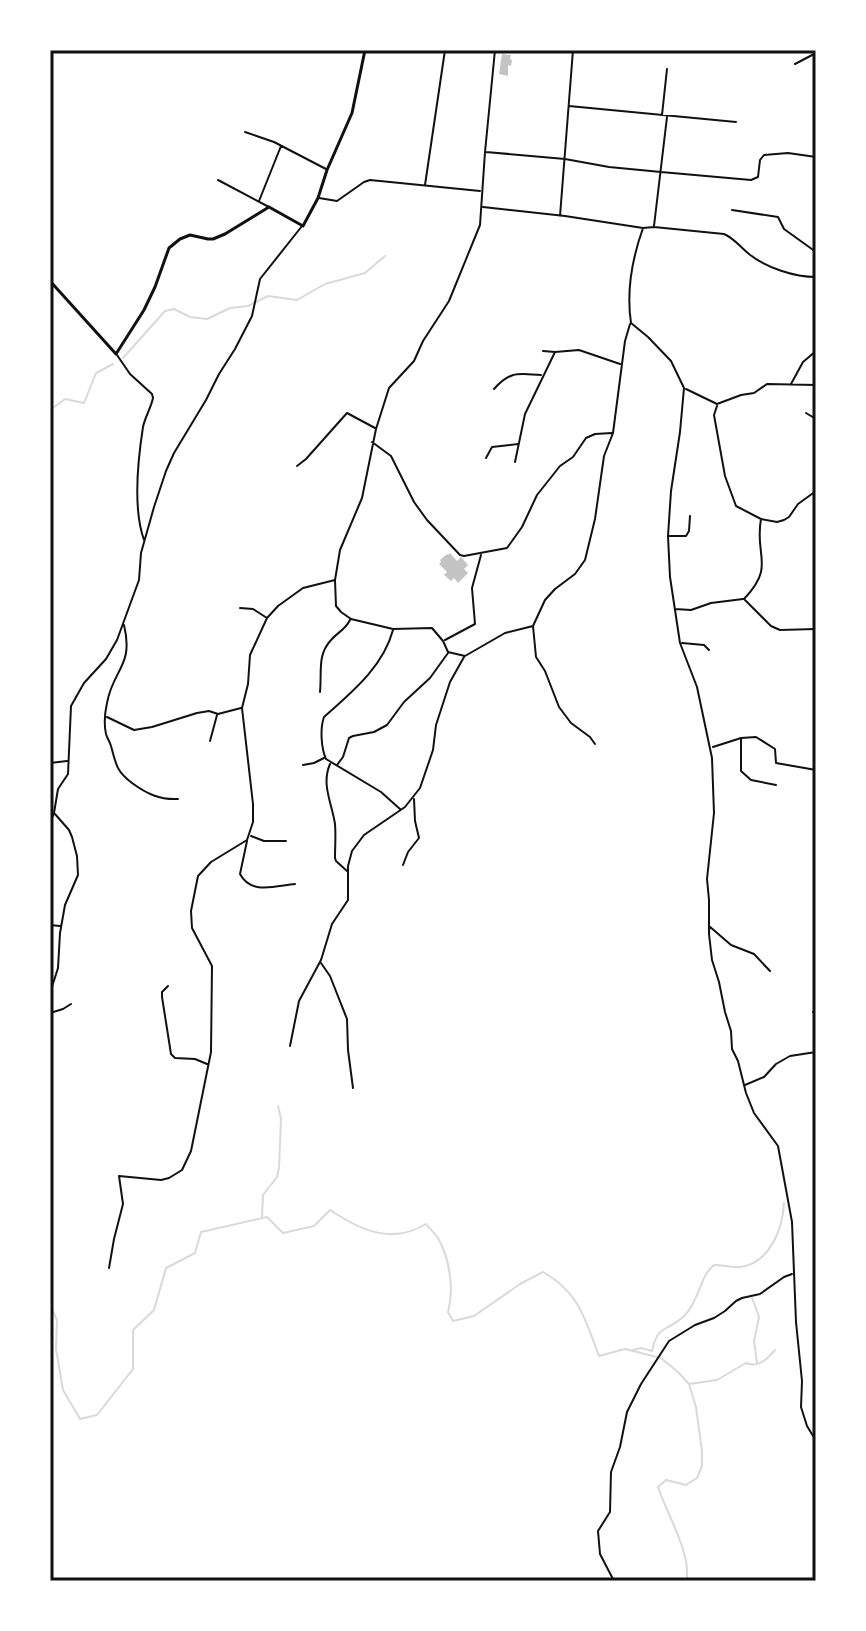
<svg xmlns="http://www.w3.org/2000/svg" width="866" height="1631" font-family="'Varela Round',sans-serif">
	<rect width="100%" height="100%" fill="#fff"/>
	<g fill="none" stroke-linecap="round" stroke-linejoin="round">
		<path stroke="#d9d9d9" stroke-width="2" d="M123,358L165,311L174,309L190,317L207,319L230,308L248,306L268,296L297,300L325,284L365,273L385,256
			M50,410L65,399L84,403L96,373L113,364
			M262,1217L263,1195L277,1177L279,1168L281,1119L278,1106
			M752,1298L759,1317L754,1341L757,1363
			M50,1305L57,1320L56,1349L63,1390L80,1419L97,1415L133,1369V1330L154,1310L166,1268L195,1253L201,1232L267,1217L283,1233L314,1226L330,1210C360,1230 392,1245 426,1224C430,1229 436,1234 439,1240C450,1260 454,1290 448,1312L453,1321L474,1316L520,1284L543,1272C579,1292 585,1319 599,1356L625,1349L661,1358L678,1372L689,1384L696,1407L702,1451V1466L697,1478L686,1485L666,1480L658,1487C666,1512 693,1557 686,1581
			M633,1350L641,1348L652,1351C658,1323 668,1332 685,1315C700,1300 699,1277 714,1265C722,1265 732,1268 740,1267C769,1264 783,1229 784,1203
			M689,1384L717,1380L746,1363C759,1368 766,1360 775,1350"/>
	</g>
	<path fill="#c4c4c4" d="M502,54L511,55L510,59L512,60L511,66L508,65V76L499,74Z
		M450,553L457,561L461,557L468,565L464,569L468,573L458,583L454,578L451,581L444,575L447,572L439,564L441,562L440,560L447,554L448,555Z"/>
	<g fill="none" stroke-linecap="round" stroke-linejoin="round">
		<path stroke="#111" stroke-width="2" d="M495,50L485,152L480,225L449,301L423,341L414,361L389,388L376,429L362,498L340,550L335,580L336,606L341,612L351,619L393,629L432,628L443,641L448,652L465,656L505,633L533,626
			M795,64L816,53
			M569,106L736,122
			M662,115L667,69
			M245,132L274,142L326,169
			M486,152L565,159L609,167L661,172L751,180L758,177L760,160L764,155L788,153L816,157
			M218,180L269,207
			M425,185L445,50
			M319,198L337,201L364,182L370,180L480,191
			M259,201L281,146
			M483,207L565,216L643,228L654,227L724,234C734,238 740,247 749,254C766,268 795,277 816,277
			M732,210L778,217L784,229L816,252
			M560,216L573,50
			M654,226L667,117
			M643,228C632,259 626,290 631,323L648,337L671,361L684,388L680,432L671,491L668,536L670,577L680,643L697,687L712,758L714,813L707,879L709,900V934L712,960L719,982L725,1012L731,1031L732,1049L738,1061L746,1093L754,1113L778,1146L792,1222L796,1322L802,1381L801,1407L807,1426L816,1441
			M543,351L555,352L579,350L620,364
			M117,355L130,374L152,394L153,398C151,408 145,417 143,427C138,459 133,509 144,540
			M791,384L803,362L816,351
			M494,389C511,370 519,374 541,375
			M686,389L717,404L741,395L754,393L767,384L816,385
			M717,406L714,415L725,476L736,506L761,519
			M806,413L816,419
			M372,442L391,456L414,502L427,520L460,555L464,556L507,548L522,527L537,495L560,466L573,457L586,438L595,434L612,433
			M486,458L492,447L518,444
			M515,462L525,414L555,352
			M297,466L306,459L347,413L375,428
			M669,536H686L689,531L690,516
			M744,599C776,566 754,556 761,519L777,522L784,520L789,517L798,504L816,491
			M745,600L771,626L780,630L816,629
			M240,608L253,609L267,618
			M675,609L691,610L711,603L743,599
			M124,625C134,666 113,669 107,703C105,712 104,725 106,734C107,738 110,742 111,746C116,764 116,771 132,783C147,794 160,800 178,799
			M393,630C383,667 352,692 324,717C320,728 321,748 326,759L381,792L400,809
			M445,640L475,624L472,588L481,555
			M682,643L704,645L709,650
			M320,692C322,672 317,655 331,640C338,632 345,630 350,620
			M107,717L134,730L152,727L197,713L209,711L218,714L241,708
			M741,739V771L751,780L776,785
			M210,741L217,715
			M595,744L590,737L571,723L559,707L545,671L536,657L533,626L545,600L555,589L575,574L585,560L595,519L604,456L613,433L625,341L630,324
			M713,747L741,738L756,737L775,749L776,763L816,770
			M50,763L67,761
			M330,764C321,785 332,803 335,824C336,835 335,846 335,858L336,861L347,871
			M303,765L314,763L324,758
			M337,765L343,757L349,738L353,736L374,732L387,725L404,702L430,678L448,653
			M50,823L54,813L58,789L68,774L71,706L84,683L106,659L117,640L139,580L141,553L154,507L166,471L174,453L206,400L219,374L235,349L252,316L260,279L302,226
			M251,836L264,841H286
			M247,841L240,874C251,895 275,886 295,884
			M403,865L408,852L419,838L415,821L414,799
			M50,925L60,926
			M709,926L731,945L754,954L770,971
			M321,963L330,976L347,1019L348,1050L353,1088
			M168,986L162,992V997L171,1054L175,1058L195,1059L207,1064
			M50,993L58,968L60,933L65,905L78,875L77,856L72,837L69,830L55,814
			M813,1012L816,1015
			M50,1013L63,1009L71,1004
			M290,1046L299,1001L321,960L332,924L348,900V866L352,851L364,835L405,807L420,788L433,750L436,725L450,682L464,657
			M745,1085L764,1077L776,1064L790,1056L816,1052
			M109,1268L114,1239L123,1204L119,1176L161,1180L169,1178L182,1170L191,1151L211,1052L212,966L192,928L191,911L198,876L211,862L247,840L253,822V804L242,708L248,684L250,655L267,618L278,606L303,588L335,580
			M614,1581L600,1554L598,1531L610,1512L611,1472L620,1447L627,1412L641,1384L669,1341L695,1325L714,1318L725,1311L736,1301L742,1298L760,1294L784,1277L792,1274"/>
		<path stroke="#111" stroke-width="3" d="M50,281L116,354L144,310L155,287L169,248L180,239L190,235L208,239H213L225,234L269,207L303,226L318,198L327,170L352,113L365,50"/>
	</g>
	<rect width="866" height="1631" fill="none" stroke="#ffffff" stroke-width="104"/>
	<rect x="52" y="52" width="762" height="1527" fill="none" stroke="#111" stroke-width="3"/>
</svg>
